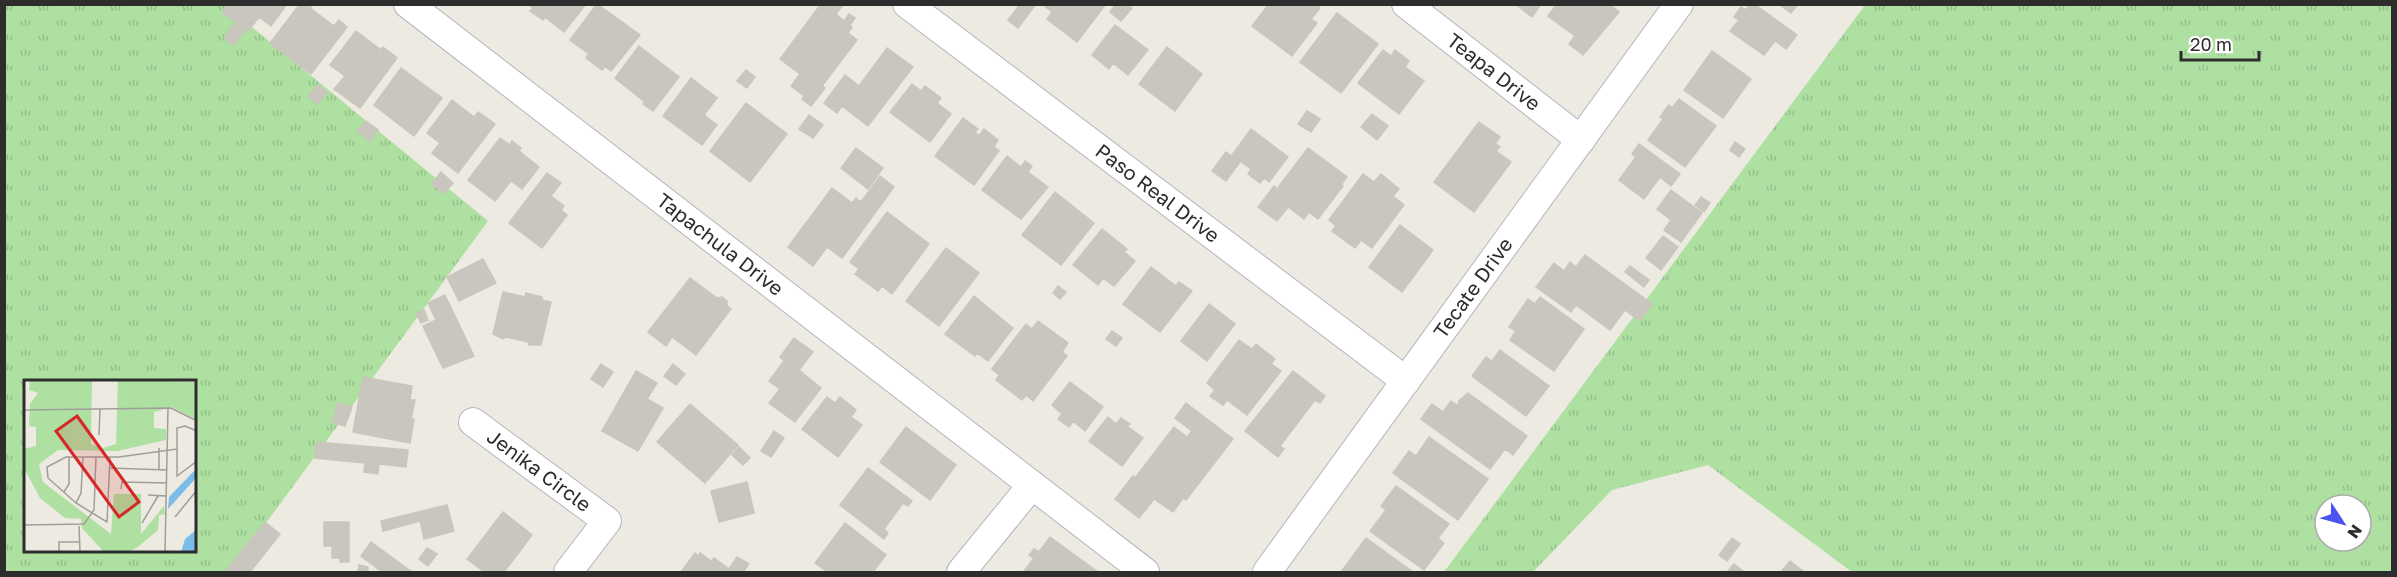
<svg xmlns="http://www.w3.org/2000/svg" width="2397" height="577" font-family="'Golos Text',sans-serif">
	<defs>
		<pattern id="grass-tufts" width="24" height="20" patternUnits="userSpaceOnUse" patternTransform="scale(1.5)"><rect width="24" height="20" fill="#ade0a1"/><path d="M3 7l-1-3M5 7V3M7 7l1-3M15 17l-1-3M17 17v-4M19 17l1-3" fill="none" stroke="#95c08b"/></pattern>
	</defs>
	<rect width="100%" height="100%" fill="#edeae1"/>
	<path fill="url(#grass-tufts)" fill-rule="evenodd" d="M4,5H225L488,221L230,572H5ZM26,382H195V552H26Z
		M1865,5H2392V572H1852L1708,465L1612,490L1533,572H1444ZM2325,505H2361V541H2325Z"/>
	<path fill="#c9c6c0" stroke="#c9c6ba" stroke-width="1.5" d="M227,4H287L271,26L259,17L248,32L222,12Z
		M300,4H313L310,8L334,26L339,20L347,27L311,74L270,43Z
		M528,4H586L564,32L545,17L543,20L530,11L533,8Z
		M597,4L640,35L611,71L605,66L602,70L586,58L589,54L570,40Z
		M821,4H844L836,14L844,21L849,14L855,18L850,25L852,27L848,33L857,40L822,86L825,88L811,106L802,99L804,96L791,86L800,74L780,59Z
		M1020,4H1036L1018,28L1008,20Z
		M1042,4H1106L1077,42L1047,19L1052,12Z
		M1116,4H1127L1132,8L1121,21L1110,12Z
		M1269,4H1316L1320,8L1311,19L1317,23L1292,56L1252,26Z
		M1519,4H1541L1532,17L1518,6Z
		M1557,4H1609L1619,12L1583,55L1569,44L1575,36L1548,16Z
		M1750,4H1754L1797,35L1786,49L1775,41L1764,55L1730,31L1739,20L1734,17L1741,7L1746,10Z
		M1779,4H1798L1791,13Z
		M1337,13L1378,44L1341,93L1300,62Z
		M234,24L244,31L234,45L224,38Z
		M1115,25L1148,50L1128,75L1113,63L1109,69L1092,55Z
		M356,31L381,50L383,47L397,58L360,108L334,89L345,76L330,65Z
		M639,46L679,77L653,111L643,104L645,102L615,78Z
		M1167,47L1202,74L1175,111L1139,84Z
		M887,48L913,67L868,126L842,106L837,113L824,103L845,75L859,86Z
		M1383,50L1391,56L1395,50L1409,61L1405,67L1424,81L1399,114L1358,83Z
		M1712,51L1751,79L1723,118L1684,90Z
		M401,68L442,98L414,136L374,105Z
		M746,70L755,77L747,88L737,81Z
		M691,78L717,98L704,115L717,125L702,145L663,116Z
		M912,84L921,91L925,86L941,98L937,103L951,114L930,142L890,112Z
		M318,85L327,92L317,104L308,96Z
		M1679,99L1716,126L1685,167L1648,140L1663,119L1660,117L1669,105L1672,108Z
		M452,100L474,117L478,112L495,124L458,173L432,153L440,143L427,133Z
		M746,103L787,134L750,182L710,151Z
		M1307,111L1320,119L1311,132L1298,124Z
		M1372,114L1388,126L1377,140L1361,127Z
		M809,115L823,125L813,138L799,129Z
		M963,118L978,129L975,132L979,136L984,129L998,140L994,147L999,151L974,185L935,156Z
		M366,121L378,130L370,141L357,131Z
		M1479,122L1500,137L1495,144L1500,147L1496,151L1511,162L1474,212L1434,182Z
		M1251,129L1288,157L1269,182L1264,178L1260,183L1248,174L1251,169L1232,155Z
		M500,138L510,145L512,141L521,148L519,151L539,167L522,189L511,181L495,201L468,180Z
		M1735,142L1745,149L1739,157L1730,150Z
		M1639,144L1680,174L1671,186L1660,177L1644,199L1619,180L1636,157L1632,154Z
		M856,148L883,168L868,189L841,168Z
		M1308,148L1347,177L1341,185L1343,186L1318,219L1309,212L1304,219L1288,207L1277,221L1258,207L1274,186L1277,189Z
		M1226,152L1240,162L1226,181L1212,171Z
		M1007,156L1021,167L1025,161L1032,166L1028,172L1048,187L1021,219L982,190Z
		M441,172L453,183L443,194L432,184Z
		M547,173L561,183L551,196L564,206L561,210L567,215L542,248L509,223Z
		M1363,174L1374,182L1381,174L1399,189L1393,196L1404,205L1372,248L1361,240L1355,248L1332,231L1336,226L1329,220Z
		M880,176L894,187L842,258L827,247L813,266L788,247L832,188L852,203L856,198L861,202Z
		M1671,190L1702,213L1681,242L1664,230L1671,220L1657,209Z
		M1055,192L1094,223L1061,265L1022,235Z
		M1701,197L1710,203L1704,212L1695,205Z
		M887,212L929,244L892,294L882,286L878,291L855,274L859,269L850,262Z
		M1400,225L1433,250L1402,292L1369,267Z
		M1102,229L1127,249L1124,252L1135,261L1114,286L1103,278L1098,285L1073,265Z
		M1663,236L1678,247L1661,270L1646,258Z
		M946,248L979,273L939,326L906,301Z
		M1585,255L1652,304L1640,321L1625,310L1610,330L1576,305L1571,312L1536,287L1554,263L1564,271L1570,262L1576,267Z
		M483,259L496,283L459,301L447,277Z
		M1630,266L1649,280L1644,287L1625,272Z
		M1151,267L1176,286L1179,282L1192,291L1160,332L1123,304Z
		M690,278L717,298L722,297L727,301V306L731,309L696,355L672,337L666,346L648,332Z
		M1058,286L1066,292L1060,299L1053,293Z
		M503,292L525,297L526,293L542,297V300L551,302L541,345H529L528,342L506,337L503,339L493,334Z
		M445,295L474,356L443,368L423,326L436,320L428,303Z
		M974,296L1013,328L988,361L977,353L975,356L945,334Z
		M1540,297L1584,329L1554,371L1510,340L1516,331L1509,327L1528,299L1535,304Z
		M1209,304L1235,324L1207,361L1181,341Z
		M424,310L428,320L421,323L416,313Z
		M1038,321L1068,343L1062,352L1067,356L1033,401L1026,395L1022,400L996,380L999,375L992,369L1026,324L1032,329Z
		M1112,331L1122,338L1116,346L1106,339Z
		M794,338L813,352L799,370L821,388L795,422L769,403L780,389L769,381L784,361L780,357Z
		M1239,340L1252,349L1256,344L1275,359L1271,364L1281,371L1247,415L1227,400L1223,405L1210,396L1215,390L1207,383Z
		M1500,350L1549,386L1526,416L1472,376L1486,357L1492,361Z
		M601,364L613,372L603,387L591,379Z
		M673,364L685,374L676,385L664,376Z
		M636,371L657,383L647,399L663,408L638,451L602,431Z
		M1293,371L1325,396L1320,403L1315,400L1280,446L1284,449L1278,457L1245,431Z
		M363,377L412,386L410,400H415L411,419H414L410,443L353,432Z
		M1070,382L1103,407L1085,431L1073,421L1069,427L1058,419L1062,414L1052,405Z
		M1468,393L1527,436L1513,455L1505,449L1490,469L1421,419L1432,404L1443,412L1451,401L1458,406L1459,401Z
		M827,397L835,403L840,397L856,410L851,417L862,425L838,457L802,429Z
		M338,403L352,407L345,426L332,422Z
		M1186,403L1233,439L1186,500L1183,498L1173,512L1154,499L1139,518L1115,499L1133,476L1135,478L1174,427L1187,437L1192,431L1175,418Z
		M690,404L738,445L705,483L657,442Z
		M1108,417L1116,424L1121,418L1130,424L1127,426L1143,438L1122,466L1089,441Z
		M906,427L956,465L930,500L880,462Z
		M774,431L784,438L771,457L761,451Z
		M1429,437L1488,479L1458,520L1393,473L1409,451L1416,456Z
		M316,442L408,450L406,467L379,464L378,474L364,472L365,463L315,458Z
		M739,447L750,458L743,465L732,455Z
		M868,468L912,501L908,506L903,503L884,529L888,533L884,539L840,505Z
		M747,482L754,513L719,522L711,491Z
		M1396,486L1449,524L1438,538L1444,543L1424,570L1370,531L1386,510L1381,506Z
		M447,505L454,531L424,539L420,521L383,531L381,521Z
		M503,512L532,535L504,572H481L483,571L467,559Z
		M265,522L280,534L250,572H225Z
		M324,522H349V562H340V558H332V546H324Z
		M845,523L886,555L873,572H828L815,563Z
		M1050,537L1098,572H1026L1024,571L1034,558L1029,555L1034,549L1039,552Z
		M1366,538L1413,572H1341Z
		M1732,538L1740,544L1727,561L1719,555Z
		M371,542L412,572H382L361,556Z
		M427,548L437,554L428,566L419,559Z
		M695,553L699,556L700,553L711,561L714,558L729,569L727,572H681Z
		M737,557L749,564L743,572H734L729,569Z
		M1790,561L1804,572H1781Z
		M1734,564L1743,571L1742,572H1727Z
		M359,565L368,567V572H358Z"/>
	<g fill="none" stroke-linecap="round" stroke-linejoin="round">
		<g stroke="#b4b4bf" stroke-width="30">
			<g id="street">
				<path id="s1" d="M408,4L1145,572"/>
				<path id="s2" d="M907,4L1406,381"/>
				<path id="s3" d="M1406,4L1581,140"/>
				<path id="s4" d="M473,422L607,521L568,572"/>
				<path d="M961,572L1032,485"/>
				<path id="s5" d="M1267,572L1679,4"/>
			</g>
		</g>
		<use href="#street" stroke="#fff" stroke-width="28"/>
	</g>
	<g text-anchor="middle" stroke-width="4.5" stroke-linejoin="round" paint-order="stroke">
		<g font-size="20" fill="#2d2d2d" stroke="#fff">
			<text dy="7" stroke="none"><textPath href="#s3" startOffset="111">Teapa Drive</textPath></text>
			<text dy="7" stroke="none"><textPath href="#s2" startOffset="314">Paso Real Drive</textPath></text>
			<text dy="7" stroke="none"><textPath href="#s1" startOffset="394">Tapachula Drive</textPath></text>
			<text dy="7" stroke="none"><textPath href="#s5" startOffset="351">Tecate Drive</textPath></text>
			<text dy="7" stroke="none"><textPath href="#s4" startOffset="82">Jenika Circle</textPath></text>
		</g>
	</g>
	<g transform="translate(24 380)">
		<rect width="172" height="172" fill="#edeae1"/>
		<path d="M6,0H68L67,64L79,68L92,64L94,0L172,2L171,39L148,27L130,32V48L142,49V60L93,71L34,70L15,84L19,102L87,154L90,114H117V154L140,126L141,134L135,135L134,150L115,166L105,172H80L58,148L57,139L41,138L16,118L0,88V69L12,66V47L5,46L6,24L14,13L5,10Z" fill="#ade0a1"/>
		<path d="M172,89V98L144,129L145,117ZM172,150V172H157L161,159Z" fill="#7bbce8"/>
		<path fill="none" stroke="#a09e99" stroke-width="1.5" d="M0,30L147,28L173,41M173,51L161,46L153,48V96L173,81M75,55L76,29M86,77L83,142L52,123L24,98L23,87L42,77H95L153,69M85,88L143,90M135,90V68M97,109L98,102L143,103M40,112L45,104V77M124,115L142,116M52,123L57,113L59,77M151,137L173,110M118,143L134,116M0,145L60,144L70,130L72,77M55,146L56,172M35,172V162H56M141,172L144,28"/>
		<path fill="#d62828" fill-opacity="0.15" stroke="#d62828" stroke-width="3" d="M53,36L115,122L95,137L32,51Z"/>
		<rect width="172" height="172" fill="none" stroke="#2d2d2d" stroke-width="3"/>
	</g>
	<rect width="2397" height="577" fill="none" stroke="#2d2d2d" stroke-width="12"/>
	<g transform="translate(2343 523) rotate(126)"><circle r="28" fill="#ffffff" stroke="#ababab" stroke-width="1.5"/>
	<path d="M0-4.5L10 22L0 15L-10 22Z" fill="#4b53f0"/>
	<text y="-9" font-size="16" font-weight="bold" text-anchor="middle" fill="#2d2d2d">N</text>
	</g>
	<path d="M2181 51v9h78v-9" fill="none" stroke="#2d2d2d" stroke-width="3"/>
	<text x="2190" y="51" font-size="18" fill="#2d2d2d" stroke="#ffffff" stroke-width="4.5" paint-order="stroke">20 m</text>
</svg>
